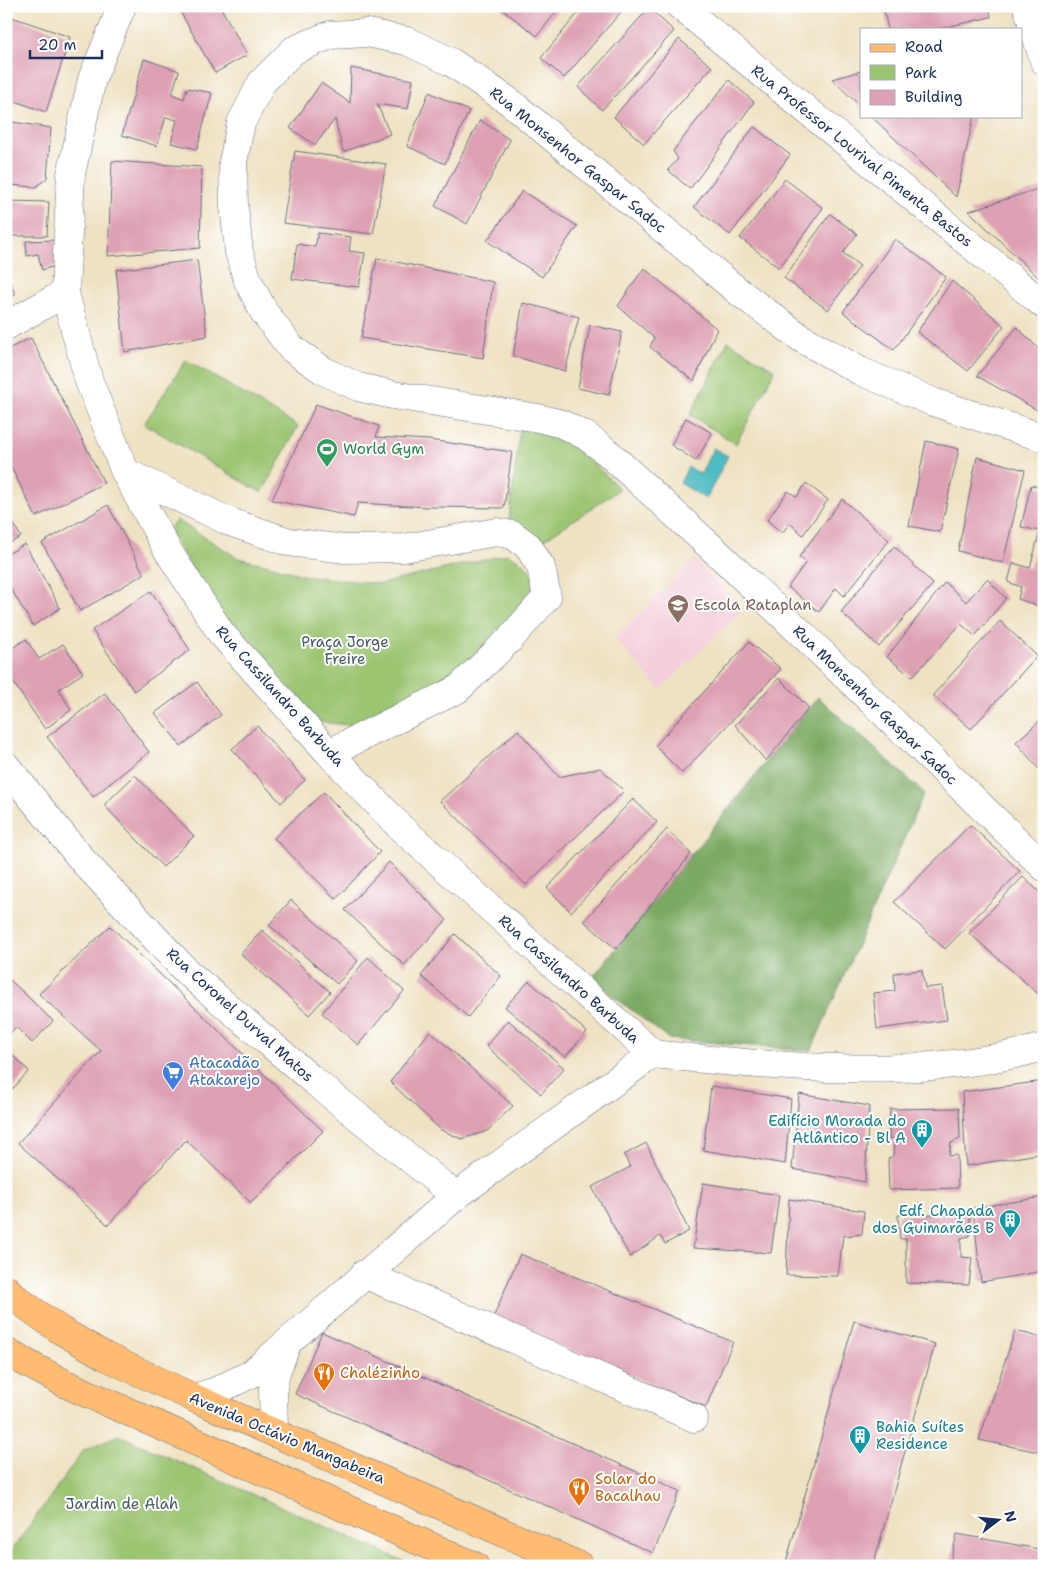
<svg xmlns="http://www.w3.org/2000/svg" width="1050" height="1572" font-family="'Shantell Sans',sans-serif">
	<rect width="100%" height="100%" fill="#fff"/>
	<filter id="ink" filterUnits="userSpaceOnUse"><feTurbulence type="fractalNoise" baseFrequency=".02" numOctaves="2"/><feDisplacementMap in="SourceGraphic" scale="10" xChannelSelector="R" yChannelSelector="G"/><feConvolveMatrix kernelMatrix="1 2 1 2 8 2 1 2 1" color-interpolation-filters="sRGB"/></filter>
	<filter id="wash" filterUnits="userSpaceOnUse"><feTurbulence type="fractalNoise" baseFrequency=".0096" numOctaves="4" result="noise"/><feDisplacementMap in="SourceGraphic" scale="20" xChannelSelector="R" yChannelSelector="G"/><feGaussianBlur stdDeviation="1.12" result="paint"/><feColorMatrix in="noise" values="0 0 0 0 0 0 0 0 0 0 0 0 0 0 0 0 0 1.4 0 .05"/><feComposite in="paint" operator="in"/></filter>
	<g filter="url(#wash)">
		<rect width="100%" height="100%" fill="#efe2c3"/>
		<path fill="#f4cfdc" d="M695,559L742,610L660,690L614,638Z"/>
		<path fill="#9cc572" stroke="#5c7a68" d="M728,341L775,370L736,444L690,415Z
			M186,360L298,426L262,493L144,424Z
			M520,427L560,437L594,464L620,489L539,543L509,520Z
			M177,520L238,558L269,565L302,575L343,580L380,584L508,554C529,566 534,569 532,593L451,678L358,726L320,722L290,695L221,614L168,530Z
			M118,1435L415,1566H6L12,1550L83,1451Z"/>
		<path fill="#7daa64" stroke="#4c6c61" d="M818,697L924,793L811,1051L669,1039L591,979Z"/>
		<path fill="#4dbcc2" stroke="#347690" d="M713,448L728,456L706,499L680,483L688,467L701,474Z"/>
		<g id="blocks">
			<path fill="#dea1b4" d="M177,6H220L247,55L215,73Z
				M498,6H561L537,36Z
				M584,6H626L564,78L541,58Z
				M883,6H989L991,17L938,29H888Z
				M649,8L674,31L602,110L578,87Z
				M6,15L70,37L46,112L6,98Z
				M679,39L712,67L644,144L614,117Z
				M144,59L179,71L172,94L184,99L187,88L212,93L197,149L171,143L177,120L166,117L157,146L122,135Z
				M351,68L413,80L408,109L377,104L390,134L343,152L335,119L315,145L290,128L321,83L350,103Z
				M861,71V107L832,79Z
				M729,80L754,102L690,189L668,170L678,159L673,151Z
				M429,92L469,111L445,164L407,146Z
				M871,116H974L956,197Z
				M480,120L510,140L467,224L435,206Z
				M6,121L51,128L47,178L36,187L8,185L10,170H6Z
				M754,127L790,155L730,235L694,207Z
				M295,151L386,164L373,234L283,223Z
				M112,161L202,167L200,248L108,256Z
				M785,179L823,208L779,268L740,238Z
				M1044,187V283L969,211Z
				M522,191L577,226L542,277L487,241Z
				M6,201L49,202L47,236H6Z
				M830,214L857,234L843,253L860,266L828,310L784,278Z
				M318,233L351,237L349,251L365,253L359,287L292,279L297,244L315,247Z
				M895,239L946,277L894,350L843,312Z
				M56,240L58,265L42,270L38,254L27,256L26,241Z
				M377,258L493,282L483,358L361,338Z
				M197,260L207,336L125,352L116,270Z
				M644,268L717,329L694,381L650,347L654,338L618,306Z
				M6,271L15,294L6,297Z
				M952,281L1004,326L968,371L917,332Z
				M523,303L579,317L565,371L513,356Z
				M590,325L622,332L609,395L578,388Z
				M1017,327L1044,354V414L977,376Z
				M31,338L104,483L36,517L6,457V350Z
				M316,404L379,426L376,437L429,440L512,452L504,508L428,507L358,503L354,517L272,500Z
				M686,418L712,433L696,461L671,445Z
				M926,441L959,449L940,532L909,526Z
				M977,457L1025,470L1003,563L958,551Z
				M806,483L828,500L803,535L790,523L782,533L767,520L788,491L797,497Z
				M1031,485L1044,488V608L1018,599L1021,587L1008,582L1013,563L1030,568L1040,531L1021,527Z
				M842,499L889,540L844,596L836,588L819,612L788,587L806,562L799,557Z
				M108,505L144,574L80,611L42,543Z
				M6,510L21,537L6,545Z
				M25,544L60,608L33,626L8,584L6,585V555Z
				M894,546L933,584L879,647L841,612Z
				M987,579L1006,598L975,636L961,624L912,677L887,657L945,582L966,602Z
				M151,591L190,650L134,691L92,630Z
				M1000,621L1037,656L971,729L933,695Z
				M26,639L39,659L63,644L83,673L59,689L71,710L45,729L6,672V652Z
				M749,642L781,669L682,773L655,746Z
				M779,678L809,708L766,761L735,725Z
				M197,682L221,715L181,746L155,713Z
				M105,693L149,752L93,797L47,737Z
				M1044,697V708L1039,701Z
				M1044,717V775L1016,742Z
				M257,726L305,780L281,803L232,749Z
				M518,730L559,777L600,768L624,791L526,885L440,801Z
				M135,775L194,836L163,867L104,805Z
				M324,792L380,852L336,899L274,838Z
				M633,799L657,822L571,912L547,888Z
				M970,825L1020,871L945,949L894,902Z
				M667,829L691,854L616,949L584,921Z
				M389,862L447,920L404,965L345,910Z
				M1023,877L1044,896V999L969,933Z
				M291,900L358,961L337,984L269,925Z
				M110,926L323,1131L251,1203L186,1140L108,1225L18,1143L101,1051L39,994Z
				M262,930L330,992L309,1015L241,954Z
				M455,934L501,976L468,1017L421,976Z
				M368,957L404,991L358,1045L322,1013Z
				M922,970L925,988L942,986L947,1020L877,1029L873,993L895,991L894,973Z
				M8,978L53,1021L32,1043L16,1027L6,1038V981Z
				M529,981L587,1032L565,1057L505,1007Z
				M508,1020L564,1068L541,1094L486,1046Z
				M430,1031L513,1106L487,1131L462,1139L441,1130L390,1082Z
				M6,1049L29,1071L6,1096Z
				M1044,1081V1153L966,1166L962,1092Z
				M711,1086L791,1099L785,1164L703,1150Z
				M799,1094L869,1106L865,1182L792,1169Z
				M959,1108L960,1139L951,1143L949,1156L957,1155L958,1188L889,1190L888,1159L893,1156L894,1139H889L890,1109Z
				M646,1143L689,1231L665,1244L660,1236L630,1257L592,1187L630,1167L624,1155Z
				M703,1183L779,1195L771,1253L693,1248Z
				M1044,1197V1271L981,1282L973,1208Z
				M789,1199L864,1211L862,1234L843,1236L838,1276L786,1275Z
				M898,1215H970V1236L961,1238V1257L972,1258L969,1285L906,1283V1239H900Z
				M520,1254L733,1342L706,1407L493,1318Z
				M854,1321L935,1344L873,1566H785Z
				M1015,1331L1044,1338V1453L979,1440Z
				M322,1332L680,1491L653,1553L295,1394Z
				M957,1534L1044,1550V1566H949Z"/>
		</g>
	</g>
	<g filter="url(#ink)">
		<use href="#blocks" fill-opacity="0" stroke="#656e81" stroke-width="1"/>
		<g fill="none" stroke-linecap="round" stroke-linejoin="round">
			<g stroke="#656e81" stroke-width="29">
				<path id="minor" d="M122,6L92,79L71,174L65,293L89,381L125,472L168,551L221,633L329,753L401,828L653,1054
					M680,6L1044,305
					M1027,6L1044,61
					M6,326L65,293
					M1044,438L933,402L860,371L801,338L739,292L510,102L451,62L407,41L367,33L330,35L294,50L262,82L241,123L233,162L234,206L239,252L248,281L264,312L291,348L324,371L358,387L393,395L538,418L562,424L586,436L606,451L724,559L1044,867
					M125,472L230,522L289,542L345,549L404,548L497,532L513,535L528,546L541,567L547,597L509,640L458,689L329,753
					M6,766L84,862L187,972L309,1077L456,1196
					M364,1274L694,1418
					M194,1398L216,1391L251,1374L456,1196L653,1054C782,1067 917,1082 1044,1047
					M274,1432L273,1388L276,1372L287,1344"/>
			</g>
			<g stroke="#656e81" stroke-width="29">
				<path id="major" d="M6,1289L18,1300L60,1330L105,1356L194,1398L580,1566
					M6,1352L66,1384L475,1566"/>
			</g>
			<use href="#minor" stroke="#fff" stroke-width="28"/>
			<use href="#major" stroke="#febb71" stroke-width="28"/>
		</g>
	</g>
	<defs>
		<g id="stadium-pin" transform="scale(1.125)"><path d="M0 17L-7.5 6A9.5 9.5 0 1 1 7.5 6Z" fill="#2e9e5b" stroke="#fff"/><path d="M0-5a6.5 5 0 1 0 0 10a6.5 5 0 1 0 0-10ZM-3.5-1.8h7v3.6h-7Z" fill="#fff"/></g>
		<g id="school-pin" transform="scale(1.125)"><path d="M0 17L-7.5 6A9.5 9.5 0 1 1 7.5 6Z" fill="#8d6e63" stroke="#fff"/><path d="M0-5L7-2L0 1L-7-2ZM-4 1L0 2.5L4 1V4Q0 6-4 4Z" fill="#fff"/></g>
		<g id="supermarket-pin" transform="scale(1.125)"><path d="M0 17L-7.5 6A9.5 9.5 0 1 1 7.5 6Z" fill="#3f7fe0" stroke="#fff"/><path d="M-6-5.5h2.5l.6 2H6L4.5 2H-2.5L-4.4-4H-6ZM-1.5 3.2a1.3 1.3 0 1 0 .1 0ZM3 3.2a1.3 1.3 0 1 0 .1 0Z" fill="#fff"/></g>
		<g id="building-pin" transform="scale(1.125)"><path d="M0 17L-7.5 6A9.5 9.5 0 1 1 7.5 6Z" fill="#0f9aa8" stroke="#fff"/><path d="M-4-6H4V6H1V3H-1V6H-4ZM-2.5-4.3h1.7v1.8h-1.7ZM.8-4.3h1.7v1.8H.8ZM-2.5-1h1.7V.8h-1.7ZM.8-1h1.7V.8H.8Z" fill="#fff"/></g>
		<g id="restaurant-pin" transform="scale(1.125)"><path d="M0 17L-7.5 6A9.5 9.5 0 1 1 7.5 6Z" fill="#e8710a" stroke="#fff"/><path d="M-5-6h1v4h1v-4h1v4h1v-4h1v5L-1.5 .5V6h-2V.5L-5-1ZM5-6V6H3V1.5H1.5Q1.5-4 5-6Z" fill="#fff"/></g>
	</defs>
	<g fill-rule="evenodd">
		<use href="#stadium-pin" x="327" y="449"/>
		<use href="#school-pin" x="678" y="605"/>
		<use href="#supermarket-pin" x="173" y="1072"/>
		<use href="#building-pin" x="922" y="1130"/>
		<use href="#building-pin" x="1010" y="1220"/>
		<use href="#restaurant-pin" x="324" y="1373"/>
		<use href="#building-pin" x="860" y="1436"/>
		<use href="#restaurant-pin" x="579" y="1488"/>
	</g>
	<g text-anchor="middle" stroke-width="4" stroke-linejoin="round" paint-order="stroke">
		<g font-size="15" fill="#1b2f5e" stroke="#fff">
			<text transform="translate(862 156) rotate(39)" y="5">Rua Professor Lourival Pimenta Bastos</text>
			<text transform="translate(578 160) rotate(39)" y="5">Rua Monsenhor Gaspar Sadoc</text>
			<text transform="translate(280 696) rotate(48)" y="5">Rua Cassilandro Barbuda</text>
			<text transform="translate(875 705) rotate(44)" y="5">Rua Monsenhor Gaspar Sadoc</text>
			<text transform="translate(569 979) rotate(42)" y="5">Rua Cassilandro Barbuda</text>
			<text transform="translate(240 1015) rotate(42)" y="5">Rua Coronel Durval Matos</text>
			<text transform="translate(287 1438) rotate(23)" y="5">Avenida Octávio Mangabeira</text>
		</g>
		<g font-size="15" fill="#27864d" stroke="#fff" text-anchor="start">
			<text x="343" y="454">World Gym</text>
		</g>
		<g font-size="15" fill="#785e54" stroke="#fff" text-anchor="start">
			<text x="694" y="610">Escola Rataplan</text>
		</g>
		<g font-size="15" fill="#425c64" stroke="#fff">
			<text x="345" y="647">Praça Jorge<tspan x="345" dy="17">Freire</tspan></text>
			<text x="122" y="1509">Jardim de Alah</text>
		</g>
		<g font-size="15" fill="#366cbe" stroke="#fff" text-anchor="start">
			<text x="189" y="1068">Atacadão<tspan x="189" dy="17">Atakarejo</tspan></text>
		</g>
		<g font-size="15" fill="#0d838f" stroke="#fff" text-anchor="end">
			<text x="906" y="1126">Edifício Morada do<tspan x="906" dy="17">Atlântico - Bl A</tspan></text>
			<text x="994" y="1216">Edf. Chapada<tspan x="994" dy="17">dos Guimarães B</tspan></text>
			<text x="876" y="1432" text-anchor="start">Bahia Suítes<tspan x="876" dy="17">Residence</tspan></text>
		</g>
		<g font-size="15" fill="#c56008" stroke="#fff" text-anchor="start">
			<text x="340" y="1378">Chalézinho</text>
			<text x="595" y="1484">Solar do<tspan x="595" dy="17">Bacalhau</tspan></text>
		</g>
	</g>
	<rect width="1050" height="1572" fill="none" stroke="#fff" stroke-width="25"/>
	<rect x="860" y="28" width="162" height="90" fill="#ffffff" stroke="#a4acbf"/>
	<rect x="870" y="44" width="25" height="8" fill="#febb71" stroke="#a4acbf"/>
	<text x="905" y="52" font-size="15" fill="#1b2f5e">Road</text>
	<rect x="870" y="65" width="25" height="15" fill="#9cc572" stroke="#a4acbf"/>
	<text x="905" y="78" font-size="15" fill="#1b2f5e">Park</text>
	<rect x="870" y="90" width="25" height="15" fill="#dea1b4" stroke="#a4acbf"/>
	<text x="905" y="102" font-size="15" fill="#1b2f5e">Building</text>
	<g transform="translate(998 1520) rotate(74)" stroke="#ffffff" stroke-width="4" paint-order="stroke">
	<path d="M0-4L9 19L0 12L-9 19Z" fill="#1b2f5e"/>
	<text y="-8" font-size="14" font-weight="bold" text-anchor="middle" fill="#1b2f5e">N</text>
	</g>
	<path d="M30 50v8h72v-8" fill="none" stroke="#1b2f5e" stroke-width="2.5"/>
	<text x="38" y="50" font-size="15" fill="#1b2f5e" stroke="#ffffff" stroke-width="4" paint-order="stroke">20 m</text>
</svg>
